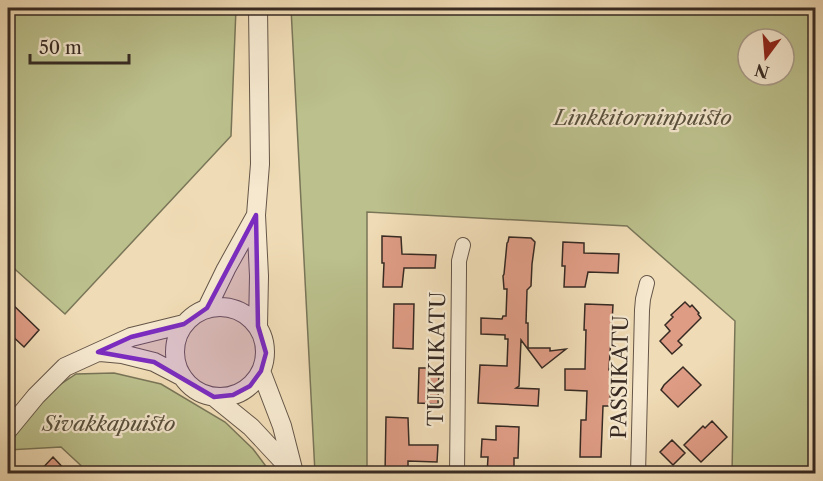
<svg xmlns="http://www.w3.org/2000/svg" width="823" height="481" font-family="'Libre Caslon Text',serif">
	<rect width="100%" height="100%" fill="#efdbb5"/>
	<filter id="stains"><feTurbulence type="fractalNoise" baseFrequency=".00333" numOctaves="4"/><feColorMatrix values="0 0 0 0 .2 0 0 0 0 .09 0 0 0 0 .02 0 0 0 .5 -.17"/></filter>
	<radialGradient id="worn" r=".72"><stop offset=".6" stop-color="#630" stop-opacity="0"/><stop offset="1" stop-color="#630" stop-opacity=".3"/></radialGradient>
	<path fill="#bbc08c" stroke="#797558" stroke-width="1.5" fill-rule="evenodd" d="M8,8H236L231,136L65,314L8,263Z
		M291,8H815V473H732L735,321L627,226L367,212V473H315ZM748,39H784V75H748Z
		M114,373L161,384L225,422L253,449L271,473H89L61,447L8,450V445L29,416L52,390L76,374Z"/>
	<path fill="#de9c85" stroke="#372a23" stroke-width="1.5" d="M382,236L401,237L402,254L436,255L435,268H404L402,287H383L384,263H382Z
		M509,237L531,238L535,242L532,264L531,286L527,290L526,323H528V348H550V351L566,349L542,368L521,340L519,386L516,388L539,389L538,406L478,403L480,365L507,366L508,339H505V335L481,334V318L502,319L503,316H506L507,289H504L503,276L504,274L507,243L508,242Z
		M563,242L584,243V253L619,254L618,273L588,272L585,287H564L565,266H562Z
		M8,300L39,330L24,347L8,332Z
		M685,302L690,307L692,305L699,313L698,314L701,318L678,341L682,345L672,354L660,341L670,331L665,325L673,317L671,315Z
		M394,304H414L413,349L393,348Z
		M585,304L613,305L609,370H611L610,406H603L601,457H580L581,420H586L587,391L565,390V369H585L586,330H584Z
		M683,367L701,385L678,407L661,390L664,385Z
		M419,368H439L438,404L418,403Z
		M386,417L408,418L409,445H438L437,462L408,461V474H385Z
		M712,421L727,437L701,462L684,445L703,426L705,428Z
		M496,426L519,427L518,458H514V474H487L488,457H481L482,439L496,440Z
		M672,440L685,453L673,465L660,452Z
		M53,457L69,474H37Z"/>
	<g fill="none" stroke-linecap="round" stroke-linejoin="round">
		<g stroke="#655648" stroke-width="16">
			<path id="minor" d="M457,474L459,271V261L463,245
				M638,474L642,310L643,299L647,283"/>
		</g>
		<g stroke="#655648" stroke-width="20">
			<path id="tertiary" d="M175 352a45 45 0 1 1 90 0a45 45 0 1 1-90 0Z
				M207,308L226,269L256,215
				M258,326L259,276L256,215L260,164L258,8
				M100,352L122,354L154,362L183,377
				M261,371L282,426L293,469
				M214,397L251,427L293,472
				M8,430L36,396L65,367L131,337L184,324"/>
		</g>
		<use href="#minor" stroke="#f5e8cf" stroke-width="14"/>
		<use href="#tertiary" stroke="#f5e8cf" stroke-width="18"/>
	</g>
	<path fill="#7b2cbf" fill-opacity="0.2" stroke="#7b2cbf" stroke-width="4.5" stroke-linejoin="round" d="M256,215L258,326L266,353L261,371L250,386L233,395L214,397L154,362L98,352L131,337L184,324L207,308Z"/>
	<g text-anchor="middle" stroke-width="4.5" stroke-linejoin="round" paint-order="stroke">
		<g font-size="21" font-style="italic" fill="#58503d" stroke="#f5e8cf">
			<text x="643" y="125">Linkkitorninpuisto</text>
			<text x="109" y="431">Sivakkapuisto</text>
		</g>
		<g font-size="21" fill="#372a23" stroke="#f5e8cf">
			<text transform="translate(437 359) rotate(-89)" y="7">TUKKIKATU</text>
			<text transform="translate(620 377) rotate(-89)" y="7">PASSIKATU</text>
		</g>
	</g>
	<rect width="823" height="481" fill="none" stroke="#efdbb5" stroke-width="30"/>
	<rect x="9" y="9" width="805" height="463" fill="none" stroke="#372a23" stroke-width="3"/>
	<rect x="15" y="15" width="793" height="451" fill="none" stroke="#372a23" stroke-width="1.5"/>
	<g transform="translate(766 57) rotate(196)"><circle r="28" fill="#f5e8cf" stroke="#a99c8a" stroke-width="1.5"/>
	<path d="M0-4.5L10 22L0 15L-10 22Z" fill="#8f2418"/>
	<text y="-9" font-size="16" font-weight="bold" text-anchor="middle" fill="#372a23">N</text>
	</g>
	<path d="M30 54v9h99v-9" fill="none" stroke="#372a23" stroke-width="3"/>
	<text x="39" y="54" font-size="18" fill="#372a23" stroke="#f5e8cf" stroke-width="4.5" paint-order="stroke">50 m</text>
	<rect width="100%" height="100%" filter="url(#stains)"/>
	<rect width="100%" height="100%" fill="url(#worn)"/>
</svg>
